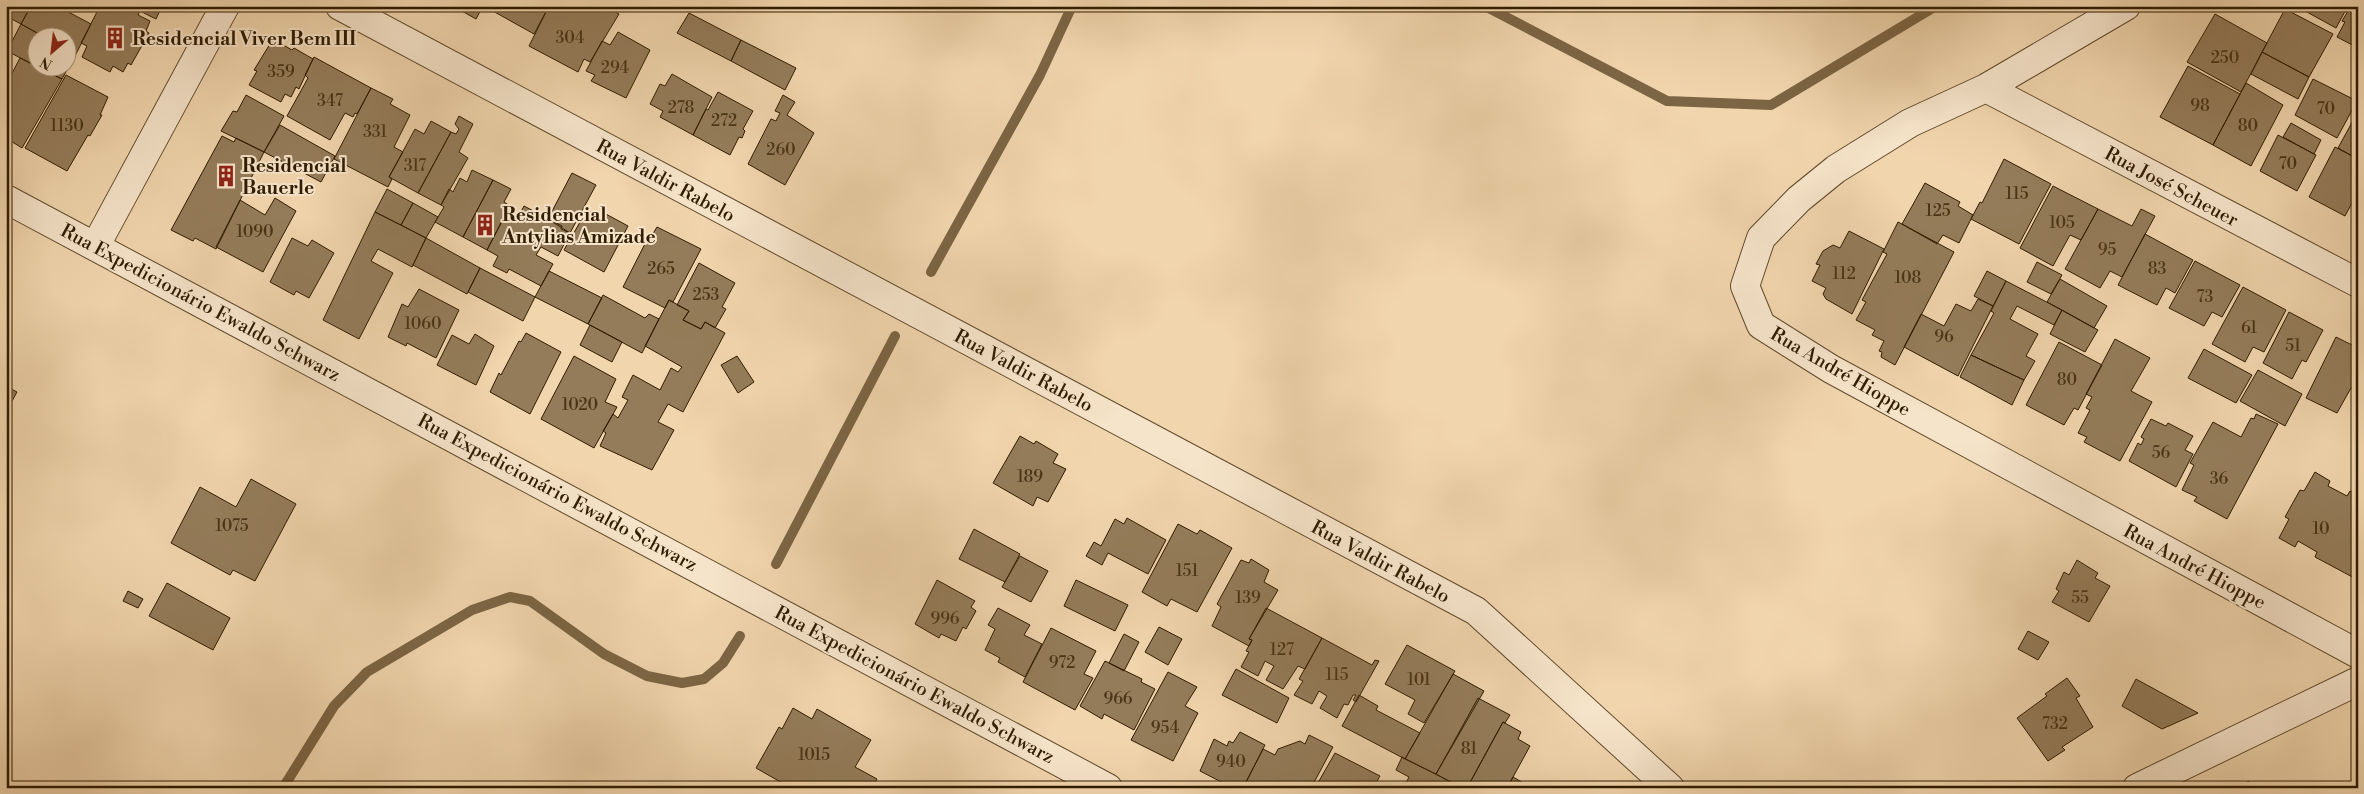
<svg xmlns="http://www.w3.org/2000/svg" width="2364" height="794" font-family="'Libre Bodoni',serif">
	<rect width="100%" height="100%" fill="#f1d5ad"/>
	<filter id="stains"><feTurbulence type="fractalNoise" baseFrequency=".004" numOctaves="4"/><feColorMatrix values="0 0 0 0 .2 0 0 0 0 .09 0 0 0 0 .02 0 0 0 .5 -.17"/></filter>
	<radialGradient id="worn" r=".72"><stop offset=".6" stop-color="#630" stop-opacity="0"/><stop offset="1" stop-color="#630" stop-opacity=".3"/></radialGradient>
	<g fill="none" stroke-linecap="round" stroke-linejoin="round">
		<path stroke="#7c6544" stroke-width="10" d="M1485,6L1667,101L1771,105L1936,6
			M931,272L1040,75L1072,6
			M776,564L895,336
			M283,788L334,706L367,672L472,610L510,597L530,601L604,654L647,676L682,683L704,679L723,663L740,636"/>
	</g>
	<path fill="#947c5a" stroke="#301c00" d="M6,6H31L21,24L6,16Z
		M31,6H57L91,24L76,54L68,49V38H46L21,24Z
		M100,6H162L156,19L140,11L138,15L150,21L146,31L149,33L131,65L128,63L123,72L113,66L110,72L82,57L87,46L81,43Z
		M453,6H483L476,19Z
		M494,6H549L534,34L491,10Z
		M549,6H605L619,14L590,62L584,59L578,72L529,46Z
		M2296,6H2348L2336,28Z
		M2351,6H2358V48L2337,37L2345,22L2342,21Z
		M2285,9L2333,34L2309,77L2262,52Z
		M689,13L741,40L731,61L677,33Z
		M2215,14L2267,43L2241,92L2187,62Z
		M21,24L46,38H38V67L7,51Z
		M618,32L650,50L626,98L591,81L595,75L586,71L602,41L610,45Z
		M273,39L292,50L294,48L313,59L299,89L296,87L291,97L285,94L281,102L249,85L257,71L254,70Z
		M741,40L796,68L785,90L731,61Z
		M68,49L76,54L62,79L39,68H68Z
		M2262,52L2309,77L2298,99L2251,74Z
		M314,57L371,88L357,114L355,113L353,117L345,113L330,140L287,116L308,78L305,75Z
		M20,58L62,79L22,148L6,138V85Z
		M2188,66L2240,94L2213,145L2160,117Z
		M672,74L712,97L693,135L660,117L663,111L650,104L660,84L665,86Z
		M66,75L108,97L100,115H102L90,136L88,135L67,171L25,148Z
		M2313,79L2357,101L2337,138L2295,115Z
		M2246,83L2283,105L2251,166L2213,145Z
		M371,88L393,99L390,104L410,115L394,147L403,152L389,177L392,179L388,187L334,159Z
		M718,92L753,111L743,129L745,131L742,138L739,137L730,155L693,135L706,109L708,110Z
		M246,95L284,116L264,152L221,131L233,111L237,112Z
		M783,95L795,102L787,115L814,133L785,185L748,164L771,119L776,121L780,113L775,111Z
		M459,116L473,124L459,152L468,158L441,205L418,193L451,132L456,134L459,129L455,124Z
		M2355,117L2358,118V159L2338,148Z
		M431,121L451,132L418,193L389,177L415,129L424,134Z
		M2291,123L2321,140L2314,154L2283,137Z
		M280,125L335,156L321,182L264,152Z
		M2278,135L2316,155L2297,191L2260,171Z
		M222,136L234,142L236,138L264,152L216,249L195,238L193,241L171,230Z
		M2335,147L2358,159V192L2345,216L2309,197Z
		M2004,159L2051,184L2019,244L1971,219L1980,202L1982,203Z
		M472,170L493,180L463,237L435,222L444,207L441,205L449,189L453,192L460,178L467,182Z
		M572,173L596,185L570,233L548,219Z
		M493,180L511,189L504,202L510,206L487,250L463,237Z
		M1925,183L1960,202L1958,206L1973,215L1959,243L1943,235L1937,244L1902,224Z
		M2053,186L2098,209L2081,240L2070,235L2053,266L2020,248Z
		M387,189L413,203L401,225L375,212Z
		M275,198L296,211L263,272L216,247L240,200L265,215Z
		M413,203L438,217L426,238L401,225Z
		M524,206L562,226L561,229L570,233L558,256L541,247L536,255L553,264L541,286L509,269L507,273L493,266L498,256L487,250L506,213L517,219Z
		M2098,209L2132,226L2141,209L2155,216L2122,277L2110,271L2100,288L2065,269Z
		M587,210L602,217L604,213L628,226L604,272L564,250Z
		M375,212L426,238L412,267L378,249L371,261L393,273L359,339L323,320Z
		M1898,222L1954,252L1895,365L1881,357L1882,352L1879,351L1884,341L1872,335L1875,330L1856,320L1866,302L1862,300L1887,254L1883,252Z
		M657,227L701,249L673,302L669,300L665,308L623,287L649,236L651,237Z
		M1849,231L1884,249L1852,314L1826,299L1823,294L1826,288L1812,281L1820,265L1816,264L1823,251L1833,245L1840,248Z
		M2145,234L2193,260L2175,293L2166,288L2157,305L2118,285Z
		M292,238L308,246L312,240L334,253L309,298L296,291L294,295L270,282Z
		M426,238L480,268L467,294L413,265Z
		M2195,261L2240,285L2222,317L2212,312L2204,326L2169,308Z
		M2037,262L2062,275L2051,294L2027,282Z
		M699,263L735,283L722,307L726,309L715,328L705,322L701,329L683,320L689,311L677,305Z
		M480,268L535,297L523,321L468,292Z
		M549,271L602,298L588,324L535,297Z
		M1987,271L2006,281L1993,306L1974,296Z
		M2060,279L2107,306L2094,328L2047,302Z
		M2006,281L2062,310L2054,325L2017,306L2010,319L2038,334L2026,356L2035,361L2024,380L1971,355L1994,313L1991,311Z
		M2243,287L2286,310L2264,352L2253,347L2245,362L2212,344Z
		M419,289L459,310L436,358L407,343L406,346L388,337L402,304L408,307Z
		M603,295L645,318L649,314L659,319L642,353L588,324Z
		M1978,299L1993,306L1958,376L1904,347L1921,314L1944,326L1956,304L1971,311Z
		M669,300L689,311L683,320L701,329L705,322L725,333L683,412L668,404L658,422L674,430L652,470L600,446L606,433L603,431L613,414L618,418L628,400L622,397L633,375L660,390L671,368L678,372L682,367L645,346Z
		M2062,310L2098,330L2085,352L2050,334Z
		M2289,312L2323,330L2306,362L2302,360L2292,379L2263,363Z
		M590,325L622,342L612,362L580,345Z
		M526,333L561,352L530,414L490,392L499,373L501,375L519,341L521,342Z
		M475,334L494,346L476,385L437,365L452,335L469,344Z
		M2336,337L2358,348V391L2351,388L2337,413L2306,398Z
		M2115,339L2150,358L2131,391L2152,402L2120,461L2084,442L2087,437L2078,433L2090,410L2086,408L2092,397L2086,394Z
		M2059,342L2102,365L2078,410L2074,408L2064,425L2026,405Z
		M2204,349L2252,375L2236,403L2188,378Z
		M1971,355L2024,380L2012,405L1960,377Z
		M574,356L616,379L605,402L617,407L594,448L541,419Z
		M737,356L754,382L738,393L721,365Z
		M2258,370L2302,394L2285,426L2240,401Z
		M6,386L17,392L6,412Z
		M2256,414L2278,424L2227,519L2194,501L2197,497L2182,490L2194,465L2190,463L2213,422L2241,437L2251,418L2254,419Z
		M2151,419L2166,426L2168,423L2193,436L2185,450L2193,454L2176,487L2129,461L2138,443L2141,445L2144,439L2141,437Z
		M1020,436L1034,444L1036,441L1058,454L1053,463L1066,469L1048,502L1037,497L1033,506L993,483Z
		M2315,472L2330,481L2328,486L2347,496L2350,491L2358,495V580L2315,557L2317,552L2298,541L2295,547L2279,538L2289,519L2285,517L2300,490L2304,491Z
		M251,479L296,504L255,581L233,570L230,575L171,543L200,487L236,507Z
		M1127,518L1166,540L1148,574L1108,553L1102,565L1086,556L1094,542L1101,546L1115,519L1124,524Z
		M1178,524L1197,534L1200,530L1232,548L1197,612L1171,599L1167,606L1142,592Z
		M974,529L1020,554L1005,582L959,559Z
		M1020,556L1048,571L1031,602L1002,587Z
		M1251,559L1269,570L1264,582L1278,590L1249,639L1252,640L1249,646L1212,626L1221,607L1217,604L1241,560L1249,563Z
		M2077,560L2098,573L2095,578L2110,586L2089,622L2052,602L2059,591L2056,589L2064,572L2069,575Z
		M937,580L975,601L971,607L976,611L966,629L963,627L956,641L941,634L939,638L915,624Z
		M1076,580L1128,605L1115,631L1064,606Z
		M167,583L230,618L213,650L149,616Z
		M128,591L143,599L138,608L123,601Z
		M998,608L1030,625L1024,635L1042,644L1025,677L998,662L1000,658L985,650L995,629L988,625Z
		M1266,608L1322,638L1305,669L1298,666L1283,689L1266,680L1274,666L1265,661L1258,676L1241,667L1249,652L1246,651L1252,640L1249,639Z
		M1159,627L1182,639L1168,665L1145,652Z
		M1051,628L1096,651L1084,674L1093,678L1075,710L1023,682Z
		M2028,631L2049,642L2038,660L2018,649Z
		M1124,634L1139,642L1124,671L1109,663Z
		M1322,638L1372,665L1375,660L1379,661L1356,702L1353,700L1356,695H1353L1348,705L1344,704L1337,718L1320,708L1327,696L1319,691L1312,704L1294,695L1303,681L1299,679Z
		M1407,645L1455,671L1424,723L1408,714L1415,700L1385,684Z
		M1105,661L1142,679L1141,682L1155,689L1134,730L1104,714L1102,719L1080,706Z
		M1236,669L1289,698L1277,723L1222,695Z
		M1168,672L1197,687L1185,706L1198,713L1173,761L1131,740Z
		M1453,674L1484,691L1436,774L1405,759Z
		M2067,678L2080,696L2076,698L2093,727L2062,747L2065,750L2048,761L2017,718L2047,696L2045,694Z
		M2136,679L2198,713L2162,729L2122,706Z
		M1359,695L1378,706L1376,710L1420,733L1405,759L1342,726Z
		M1478,698L1510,715L1505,723L1503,722L1467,788H1462L1436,774Z
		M793,708L812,719L817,709L871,740L855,767L877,779L872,788H791L756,768L779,727L782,729Z
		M1503,722L1521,732L1518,739L1530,746L1507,788H1467Z
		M1240,732L1265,745L1243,788H1233L1200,771L1214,739L1227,746L1229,741L1233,743Z
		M1309,735L1333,747L1311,788H1243L1263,749L1275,755L1278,749L1300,741L1305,744Z
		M1335,753L1380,776L1373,788H1315Z
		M1402,757L1451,782L1448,788H1410L1411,786L1406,783L1409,777L1396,770Z
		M1513,777L1532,788H1507Z
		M2248,781L2257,788H2243Z"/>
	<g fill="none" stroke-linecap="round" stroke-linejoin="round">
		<g stroke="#604a2b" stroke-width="30">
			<path id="minor" d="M340,6L1476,611L1670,788
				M2126,6L1986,88L1910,123L1836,169L1799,199L1761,238L1745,286L1761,325L1831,369L2358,654
				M1986,88L2358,283
				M6,199L1108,788
				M96,245L225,6
				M2137,788L2358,681"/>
		</g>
		<use href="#minor" stroke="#f6e4ca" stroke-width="28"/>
	</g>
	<defs>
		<g id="building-bare" transform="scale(1.725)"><path d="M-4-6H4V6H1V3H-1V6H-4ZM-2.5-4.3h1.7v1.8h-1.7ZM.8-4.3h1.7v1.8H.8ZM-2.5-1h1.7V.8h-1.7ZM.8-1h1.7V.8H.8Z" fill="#8f2418" stroke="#f6e4ca" stroke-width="2.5" paint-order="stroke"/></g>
	</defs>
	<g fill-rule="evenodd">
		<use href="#building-bare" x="115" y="38"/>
		<use href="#building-bare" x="226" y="176"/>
		<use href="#building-bare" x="485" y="225"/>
	</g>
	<g text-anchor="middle" stroke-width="4" stroke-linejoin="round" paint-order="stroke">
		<g font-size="16" fill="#493416">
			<text x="570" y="43">304</text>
			<text x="2225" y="63">250</text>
			<text x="615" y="73">294</text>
			<text x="281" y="77">359</text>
			<text x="330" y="106">347</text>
			<text x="2200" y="111">98</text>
			<text x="681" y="113">278</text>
			<text x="2326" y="114">70</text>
			<text x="724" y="126">272</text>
			<text x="67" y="131">1130</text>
			<text x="2248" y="131">80</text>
			<text x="375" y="137">331</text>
			<text x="781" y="155">260</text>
			<text x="2288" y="169">70</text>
			<text x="415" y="171">317</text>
			<text x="2017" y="199">115</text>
			<text x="1938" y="216">125</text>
			<text x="2062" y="228">105</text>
			<text x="255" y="237">1090</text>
			<text x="2107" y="255">95</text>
			<text x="661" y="274">265</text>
			<text x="2157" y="274">83</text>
			<text x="1844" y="279">112</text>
			<text x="1908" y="283">108</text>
			<text x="706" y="300">253</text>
			<text x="2205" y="302">73</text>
			<text x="423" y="329">1060</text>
			<text x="2249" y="333">61</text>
			<text x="1944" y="342">96</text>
			<text x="2293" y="351">51</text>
			<text x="2067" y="385">80</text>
			<text x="580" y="410">1020</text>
			<text x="2161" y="458">56</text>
			<text x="1030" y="482">189</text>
			<text x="2219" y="484">36</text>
			<text x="232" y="531">1075</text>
			<text x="2321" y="534">10</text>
			<text x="1187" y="576">151</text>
			<text x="1248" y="603">139</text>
			<text x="2080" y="603">55</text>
			<text x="945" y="624">996</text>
			<text x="1282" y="655">127</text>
			<text x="1062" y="668">972</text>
			<text x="1337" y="680">115</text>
			<text x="1419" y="685">101</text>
			<text x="1118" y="704">966</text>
			<text x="2055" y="729">732</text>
			<text x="1165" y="733">954</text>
			<text x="1469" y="754">81</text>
			<text x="814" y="760">1015</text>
			<text x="1231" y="767">940</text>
		</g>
		<g font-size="19" font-weight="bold" fill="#301c00" stroke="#f6e4ca" text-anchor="start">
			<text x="132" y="45">Residencial Viver Bem III</text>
			<text x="242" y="172">Residencial<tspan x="242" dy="22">Bauerle</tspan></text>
			<text x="502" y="221">Residencial<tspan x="502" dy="22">Antylias Amizade</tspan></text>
		</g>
		<g font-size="19" fill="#301c00" stroke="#f6e4ca">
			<text transform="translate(666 180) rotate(28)" y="7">Rua Valdir Rabelo</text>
			<text transform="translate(2172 186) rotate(28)" y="7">Rua José Scheuer</text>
			<text transform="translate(201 302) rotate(28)" y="7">Rua Expedicionário Ewaldo Schwarz</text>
			<text transform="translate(1024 370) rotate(28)" y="7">Rua Valdir Rabelo</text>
			<text transform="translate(1841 371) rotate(30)" y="7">Rua André Hioppe</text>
			<text transform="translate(558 492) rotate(28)" y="7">Rua Expedicionário Ewaldo Schwarz</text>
			<text transform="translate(1381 561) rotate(28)" y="7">Rua Valdir Rabelo</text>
			<text transform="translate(2195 566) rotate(28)" y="7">Rua André Hioppe</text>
			<text transform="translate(915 684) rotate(28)" y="7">Rua Expedicionário Ewaldo Schwarz</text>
		</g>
	</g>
	<rect width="2364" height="794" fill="none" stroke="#f1d5ad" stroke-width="25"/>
	<rect x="8" y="8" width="2349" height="779" fill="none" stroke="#301c00" stroke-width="2.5"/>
	<rect x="12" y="12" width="2339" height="769" fill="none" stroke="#301c00"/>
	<g transform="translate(52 52) rotate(208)"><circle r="24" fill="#f6e4ca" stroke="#a79479"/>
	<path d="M0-4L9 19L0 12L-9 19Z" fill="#8f2418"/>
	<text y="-8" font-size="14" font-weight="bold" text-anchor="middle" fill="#301c00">N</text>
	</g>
	<rect width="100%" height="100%" filter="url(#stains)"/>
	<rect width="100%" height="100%" fill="url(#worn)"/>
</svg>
